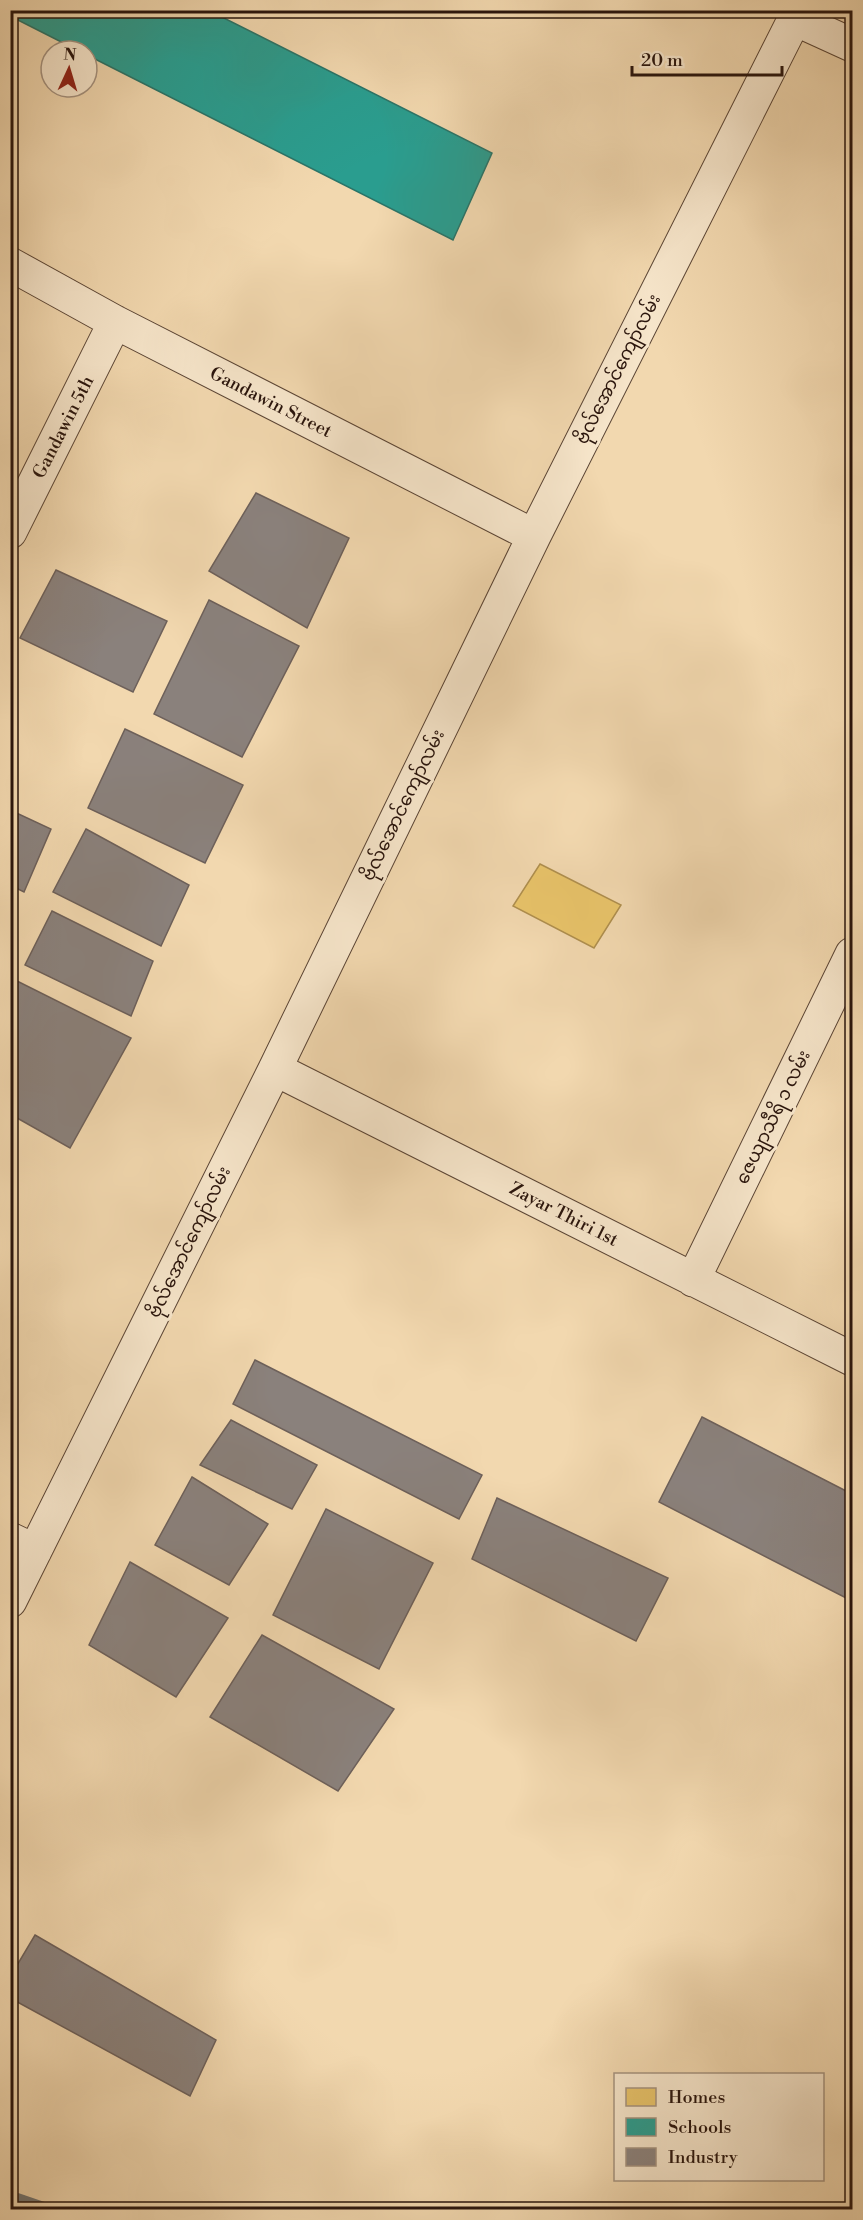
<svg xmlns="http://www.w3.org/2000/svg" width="863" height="2220" font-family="'Libre Bodoni','Noto Sans Myanmar',serif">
	<rect width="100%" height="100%" fill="#f2d8af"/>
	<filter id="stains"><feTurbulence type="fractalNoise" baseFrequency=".00333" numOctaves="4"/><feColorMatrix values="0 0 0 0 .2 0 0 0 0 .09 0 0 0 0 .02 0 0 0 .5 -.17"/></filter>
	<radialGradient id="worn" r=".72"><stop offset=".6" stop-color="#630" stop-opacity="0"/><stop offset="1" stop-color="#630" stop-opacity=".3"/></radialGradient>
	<path fill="#e9c46a" stroke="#af8f4e" stroke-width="1.5" d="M540,864L621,905L594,948L513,906Z"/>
	<path fill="#2a9d8f" stroke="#2a7468" stroke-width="1.5" d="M10,10H208L492,153L453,240L87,55V51H79L10,16Z"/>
	<path fill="#8a817c" stroke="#6d605a" stroke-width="1.5" d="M256,493L349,538L307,628L209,571Z
		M56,570L167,621L133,692L20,638Z
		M209,600L299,646L242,757L154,714Z
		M125,729L243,785L205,863L88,808Z
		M10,810L51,829L24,892L10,885Z
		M86,829L189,885L161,946L53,892Z
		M52,911L153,961L131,1016L25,965Z
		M13,979L131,1038L70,1148L10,1114V982Z
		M255,1360L482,1475L459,1519L233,1404Z
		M702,1417L852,1494V1601L659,1502Z
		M231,1420L317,1465L292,1509L200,1465Z
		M192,1477L268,1524L229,1585L155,1545Z
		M497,1498L668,1578L636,1641L472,1559Z
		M326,1509L433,1563L379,1669L273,1615Z
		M130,1562L228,1618L176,1697L89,1645Z
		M262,1635L394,1709L338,1791L210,1717Z
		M35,1935L216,2040L190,2096L10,1998V1977Z"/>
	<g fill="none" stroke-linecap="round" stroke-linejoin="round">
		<path stroke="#727573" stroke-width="15" d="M10,2198L45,2210"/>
		<g stroke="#5b4535" stroke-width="35">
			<path id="minor" d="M795,19L852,45
				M10,264L115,322L534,536
				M10,532L115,322
				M275,1069L852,1359
				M693,1280L852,954
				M10,1539L35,1551
				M10,1601L275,1069L534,536L799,10"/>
		</g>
		<use href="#minor" stroke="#f7e6cb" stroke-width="33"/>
	</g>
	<g text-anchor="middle" stroke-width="6" stroke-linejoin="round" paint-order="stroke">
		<g font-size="18" fill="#29140c" stroke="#f7e6cb">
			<text transform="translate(618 369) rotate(-63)" y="6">ဗိုလ်အောင်ကျော်လမ်း</text>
			<text transform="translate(271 402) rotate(27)" y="6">Gandawin Street</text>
			<text transform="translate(63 427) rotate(-63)" y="6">Gandawin 5th</text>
			<text transform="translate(403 805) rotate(-64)" y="6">ဗိုလ်အောင်ကျော်လမ်း</text>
			<text transform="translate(773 1117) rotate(-64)" y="6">ဇေယျာသီရိ ၁ လမ်း</text>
			<text transform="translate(564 1214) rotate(27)" y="6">Zayar Thiri 1st</text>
			<text transform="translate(189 1242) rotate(-64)" y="6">ဗိုလ်အောင်ကျော်လမ်း</text>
		</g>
	</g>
	<rect width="863" height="2220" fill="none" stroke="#f2d8af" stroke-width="36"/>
	<rect x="12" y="12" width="839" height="2196" fill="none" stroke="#29140c" stroke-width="3"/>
	<rect x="18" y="18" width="827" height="2184" fill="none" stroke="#29140c" stroke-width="1.5"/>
	<rect x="614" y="2073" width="210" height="108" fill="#f7e6cb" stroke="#a5927f" stroke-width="1.5"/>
	<rect x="626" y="2088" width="30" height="18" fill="#e9c46a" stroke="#a5927f" stroke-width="1.5"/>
	<text x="668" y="2103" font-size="18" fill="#29140c">Homes</text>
	<rect x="626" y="2118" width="30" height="18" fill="#2a9d8f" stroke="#a5927f" stroke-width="1.5"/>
	<text x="668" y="2133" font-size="18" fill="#29140c">Schools</text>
	<rect x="626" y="2148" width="30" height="18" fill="#8a817c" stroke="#a5927f" stroke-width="1.5"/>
	<text x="668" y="2163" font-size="18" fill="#29140c">Industry</text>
	<g transform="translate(69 69) rotate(4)"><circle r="28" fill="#f7e6cb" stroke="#a5927f" stroke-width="1.5"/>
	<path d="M0-4.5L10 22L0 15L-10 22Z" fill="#8f2418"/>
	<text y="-9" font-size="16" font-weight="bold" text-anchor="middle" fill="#29140c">N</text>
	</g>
	<path d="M632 66v9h150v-9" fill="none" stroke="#29140c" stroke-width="3"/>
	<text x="641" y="66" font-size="18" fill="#29140c" stroke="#f7e6cb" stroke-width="4.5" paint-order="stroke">20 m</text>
	<rect width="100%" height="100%" filter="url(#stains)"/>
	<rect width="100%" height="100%" fill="url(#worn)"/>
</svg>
